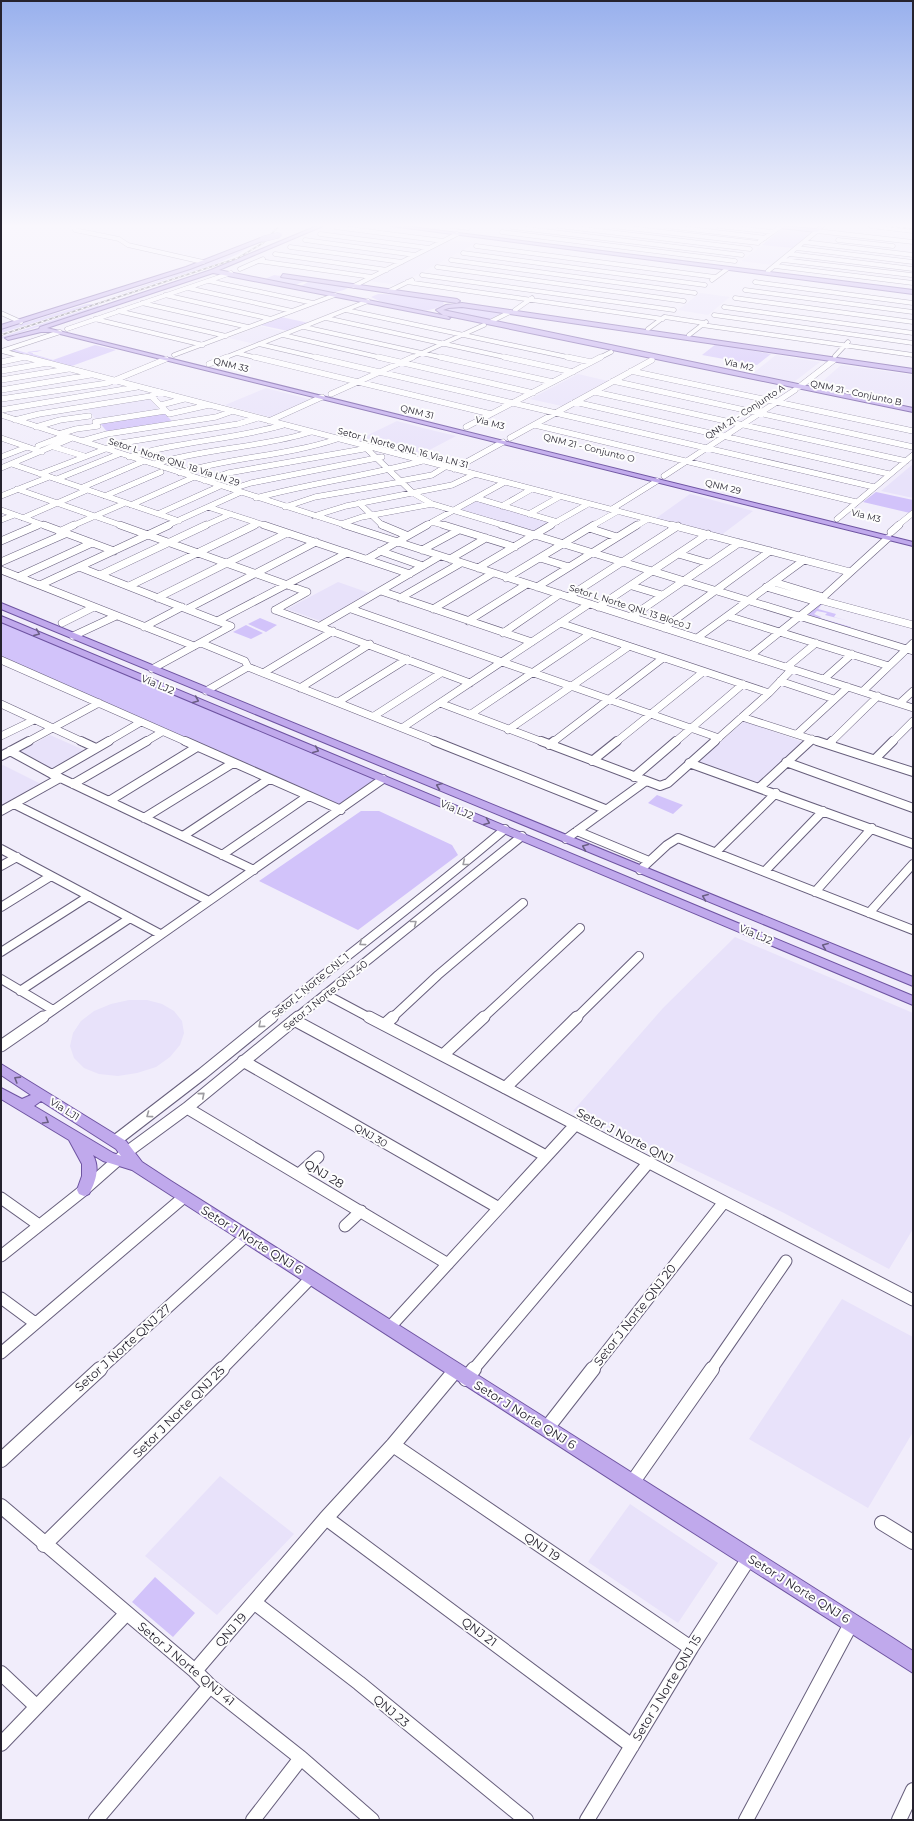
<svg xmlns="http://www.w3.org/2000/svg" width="914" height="1821" font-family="Montserrat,sans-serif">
	<rect width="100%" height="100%" fill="#f1edfb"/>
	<path fill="#e8e2fa" d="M789,226L818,227L772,265L741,261Z
		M450,240L476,243L398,285L369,281Z
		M700,293L730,297L708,315L678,310Z
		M260,326L285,332L255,344L229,338Z
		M776,355L820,362L794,382L752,374Z
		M841,365L913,375V405L911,406L816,387Z
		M578,374L608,381L562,406L530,399Z
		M266,388L289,394L313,400L273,418L225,405Z
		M147,399H150L160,410L96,420L88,409Z
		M397,421L423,428L456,436L418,456L358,440Z
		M913,464V498L881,491Z
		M690,494L753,511L720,536L655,519Z
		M475,502H480L551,522L536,533L460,510Z
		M338,582L375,595L326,623L287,609Z
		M744,721L806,743L758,787L695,765Z
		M50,735L86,751L52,770L17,753Z
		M3,765L41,784L1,807V766Z
		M735,937L913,1013V1229L889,1269L784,1213L573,1111L663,1008Z
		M129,1000H147L162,1004L174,1011L182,1021L184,1033L180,1045L170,1057L156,1067L137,1073L118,1076L99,1074L84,1068L74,1058L70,1046L73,1033L81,1021L94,1011L111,1004Z
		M842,1299L913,1337V1432L868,1508L749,1439Z
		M220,1476L294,1534L217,1615L145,1556Z
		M630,1504L718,1563L678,1623L588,1562Z"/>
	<path fill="#d2c3fa" d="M783,228L814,232L793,248L762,245Z
		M257,242L238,254L216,264L105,299L172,276Z
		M274,275L308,280L295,285L265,279Z
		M308,282L335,284L348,288C335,296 315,290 301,286Z
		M378,294L407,295L443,301L444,304C425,318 391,307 371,297Z
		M87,304H94L1,333V330Z
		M99,305L98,307L1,339V337Z
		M454,306L505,313L487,321L442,310Z
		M281,317L309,323L288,331L260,325Z
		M716,344L771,354L757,365L702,355Z
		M95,345L116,350L69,367L7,351L13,349L30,354L27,352L42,350L37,352H30L33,353V354L53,360Z
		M163,412L174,423L109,434L99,422Z
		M876,492L913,500V510L910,513L863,502Z
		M822,601L858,612L857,614L823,603L818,609L836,614L834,617L849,621L825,615L827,613L817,611L814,614L821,617L820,618L851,627L850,628L805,616Z
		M260,618L277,625L266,632L248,624Z
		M1,622L377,780L340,806L1,658Z
		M246,625L263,633L251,639L233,632Z
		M657,795L683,805L673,814L648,803Z
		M361,811H379L452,845L458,855L358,930L259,881Z
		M155,1577L195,1613L173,1637L132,1602Z"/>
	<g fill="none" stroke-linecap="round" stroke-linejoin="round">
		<g stroke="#675f7c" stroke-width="5">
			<path id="minor-far5" d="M73,226L75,230L119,239L128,245L203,262
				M452,226L468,228
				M559,226L750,249
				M612,226L758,243
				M666,226L765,238
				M719,226L772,232
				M871,226L913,231
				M335,227L443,241
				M512,227L742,255
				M502,232L735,261
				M320,234L429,248
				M305,240L415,255
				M838,240L893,246
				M760,241L780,227
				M804,242L913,255
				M476,246L715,277
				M290,247L402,262
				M797,248L913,262
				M463,253L705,285
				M275,254L387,270
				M790,254L913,269
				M451,260L695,293
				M783,260L911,275
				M259,261L372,277
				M775,266L913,283
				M437,267L684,301
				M240,269L263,259
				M768,271L817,231L913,242
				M422,275L674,310
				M712,280L727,269
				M209,281L313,303
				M407,282L663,319
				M755,282L913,303
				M354,286L457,234
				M188,288L292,311
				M745,290L913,312
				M389,291L412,280
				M165,295L271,319
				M735,298L913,322
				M142,303L248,327
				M724,307L913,333
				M346,310L572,358
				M515,310L532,298
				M118,311L226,336
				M1,313L21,322
				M714,315L913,343
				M665,317L704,323
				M326,318L509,358
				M95,319L203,345
				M490,322L510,312
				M702,325L913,355
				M304,327L444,358
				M67,329L231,273
				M648,329L664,317
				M283,335L382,358
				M689,335L706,322
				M259,344L319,358
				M2,351L29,358
				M2,351L60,332
				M237,353L258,358
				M174,355L335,295
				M835,356L848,342
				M20,358L25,357
				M224,358L368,301
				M411,358L484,325
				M599,358L611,352"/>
		</g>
		<g stroke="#675f7c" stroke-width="6">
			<path id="minor-far4" d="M25,357L675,526
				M254,357L491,414
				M315,357L874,487
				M378,357L533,393
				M440,357L553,382
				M504,357L573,372
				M567,357L591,362
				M1,362L25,357
				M209,364L227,357
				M1,371L47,363
				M631,371L913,431
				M1,380L68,369
				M613,381L913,447
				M799,387L834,360
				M1,390L90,375
				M595,392L906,461
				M331,394L413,357
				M151,396L168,413
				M1,399L108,383L166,359
				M575,402L889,474
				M161,405L184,399
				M1,410L137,387
				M169,414L209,405
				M1,415L348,526
				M15,420L39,414L151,396L160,392
				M269,421L322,397
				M95,422L165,411
				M535,425L856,502
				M36,427L60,420L89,416
				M466,427L601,357
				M59,434L76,429L98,426
				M1,438L42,452
				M510,438L652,360
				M82,441L107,434L216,417L233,411
				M38,446L64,436
				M54,447L84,456
				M367,449L413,493L432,504L506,526
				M1,457L27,447
				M129,457C179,441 232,440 283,425
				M12,464L179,521
				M154,464C205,448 260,448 311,432
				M1,468L72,438
				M454,469L503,442
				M180,473C231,457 286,456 337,439
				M40,474L121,443L238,424L258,418
				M664,476L795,390
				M57,479L119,454
				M205,481L228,473L369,448
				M400,481L432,475L445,467
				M81,488L144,461
				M17,489L123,526
				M232,489L251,483L382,457
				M1,496L49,477
				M105,496L161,472
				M256,498C311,483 367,476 422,461
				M476,498L557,522
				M359,503L383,526
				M131,505L194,477
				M502,506L530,490
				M208,507L267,526
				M285,507L315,497L401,482
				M612,509L657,481
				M1,510L46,526
				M158,514L220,486
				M529,514L559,497
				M314,516L346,506L452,485L473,475
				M23,518L87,490
				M837,519L913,455
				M1,520L14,515
				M432,522L447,526
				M341,524L362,517L432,504
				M36,526L39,525
				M72,526L125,503
				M166,526L241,492
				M204,526L231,514
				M253,526L258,524
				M425,526L503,483
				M549,526L588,504
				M592,526L618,511
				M636,526L648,519
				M897,526L913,513"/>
		</g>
		<g stroke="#675f7c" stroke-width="8">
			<path id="minor-far3" d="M44,525L114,551
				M120,525L307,592
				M264,525L410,574
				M345,525L913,708
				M382,525L406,535
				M444,525L515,547
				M502,525L913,651
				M671,525L850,572
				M589,528L617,537
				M59,532L74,525
				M891,532L899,525
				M1,541L38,525
				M422,550L459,530
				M380,551L423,566
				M678,554L709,563
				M540,558L569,567
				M367,559L427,525
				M450,559L486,538
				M1,562L65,534
				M79,567L217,621
				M478,568L551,525
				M1,570L194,646
				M100,575L206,525
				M18,577L92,543
				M506,578L594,525
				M774,582L823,597
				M40,585L169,525
				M129,586L255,525
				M632,586L662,595
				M537,587L637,525
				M766,587L817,602
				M381,591L532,642
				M568,597L678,526
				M157,598L287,533
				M400,598L461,563
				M820,600L913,625
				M598,607L708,534
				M187,609L316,542
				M351,609L719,738
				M433,609L493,573
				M275,610L470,683
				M275,610L307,592
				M728,616L889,666
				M631,617L739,543
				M468,621L527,584
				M62,623L94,607
				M560,623L769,693
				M320,626L440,556
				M144,627L182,607
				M664,628L770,551
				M503,633L560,594
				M73,636L116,616
				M697,638L804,560
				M201,643L245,661L248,667
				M751,655L820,600L888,538
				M1,660L187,742
				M787,667L816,643
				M152,669L231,626L217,621L347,553
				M263,673L333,631
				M824,679L852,654
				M780,681L834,699
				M300,688L370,644
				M206,691L248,667L437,742
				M863,691L913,643
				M338,702L407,659
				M440,703L543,742
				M900,703L913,691
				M1,704L83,742
				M471,714L590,634
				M374,716L441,673
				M742,717L820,742
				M402,728L589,604
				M508,730L628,647
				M797,734L848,687
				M1,736L34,720
				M27,742L99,703
				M107,742L141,722
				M145,742L162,732
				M553,742L663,658
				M616,742L703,672
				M675,742L743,684
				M714,742L769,693L792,669
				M809,742L812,739
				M831,742L878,696
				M892,742L913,721"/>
		</g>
		<g stroke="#675f7c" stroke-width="10">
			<path id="minor-far2" d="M81,741L96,748
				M185,741L341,810
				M434,741L605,809
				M541,741L660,786L668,783L715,741
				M817,741L913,772
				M829,744L832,741
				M549,745L554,741
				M10,751L52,774L254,870
				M1,756L29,741
				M875,759L893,741
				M592,761L617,741
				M786,762L913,808
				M689,763L913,844
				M52,774L109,741
				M634,777L676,741
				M73,784L147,741
				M759,788L810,741
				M109,801L197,747
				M14,804L209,901
				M1,811L60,778
				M144,818L233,763
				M577,831L649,861
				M183,836L269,779
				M566,839L646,781
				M1,849L160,934
				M716,852L776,793
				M222,855L308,796
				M1,866L17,857
				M640,870L667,845L678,838L913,930
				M765,871L823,811
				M815,892L872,828
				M1,907L51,876
				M869,913L913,864
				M1,952L89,896
				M1,979L53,1010
				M20,991L130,918
				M325,994L370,1018
				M42,1018L383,779
				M270,1018C348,954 429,894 505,829
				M296,1018L522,836
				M392,1018L438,975L523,903
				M483,1018L580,928
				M576,1018L639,956"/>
		</g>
		<g stroke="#675f7c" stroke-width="13">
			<path id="minor-far1" d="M369,1017L913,1300
				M294,1020L546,1156
				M385,1024L393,1017
				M1,1046L43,1017
				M443,1055L484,1017
				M243,1061L499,1208
				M505,1088L577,1017
				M187,1108L448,1264
				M115,1141L202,1074L272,1017
				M299,1174L318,1157
				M1,1198L39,1225
				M345,1226L361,1211
				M1,1256L84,1190L127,1152L187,1108L298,1017
				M1,1298L35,1323
				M389,1328L576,1124
				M1,1353L184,1197
				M99,1370L246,1236
				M221,1370L311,1278
				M473,1370L649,1162
				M592,1370L724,1202
				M711,1370L786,1261"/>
		</g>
		<g stroke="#675f7c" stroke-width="16">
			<path id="minor" d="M466,1379L474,1369
				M547,1428L593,1369
				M393,1445L691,1648
				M1,1460L100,1369
				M632,1483L712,1369
				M1,1506L195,1671L210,1686L301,1758L372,1820
				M326,1518L632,1746
				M882,1523L913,1542
				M44,1545L222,1369
				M255,1603L359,1683L526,1820
				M195,1671L326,1518L393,1445L455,1371
				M1,1673L36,1706
				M1,1744L126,1614
				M96,1820L210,1686
				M253,1820L301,1758
				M587,1820L691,1648L749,1558
				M746,1820L852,1622
				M899,1820L913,1790"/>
		</g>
		<g stroke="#6e54a1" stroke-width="2">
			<path id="major" d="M317,226H323L219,270L447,316L450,318L449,319L213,273L47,328L913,542V546L52,332H41L8,340L5,338L39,329L40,327L211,270Z
				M391,226H403L913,290V294Z
				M779,226L816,229L820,226H825L817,232L780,228L778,227Z
				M263,237L265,240L190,269L1,329V325L186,267Z
				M283,274L457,299L460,301L457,303L281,277Z
				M462,303L913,369V373L462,307L449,308L443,310L913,408V412L443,315L436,310L446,305Z
				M1,603L913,977V986L1,609Z
				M1,616L913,996V1005L1,622Z
				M1,1064L126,1141L142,1162L171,1181L893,1638L913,1651V1673L689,1530L132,1170L103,1161L93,1155C100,1168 96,1181 89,1194L84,1196L79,1194L77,1190L82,1176V1164L69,1140L1,1099V1088L22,1099L31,1095L1,1075ZM41,1101L116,1149L121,1156L113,1153L34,1106Z"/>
		</g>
		<use href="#minor-far5" stroke="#fff" stroke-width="4"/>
		<use href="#minor-far4" stroke="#fff" stroke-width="5.5"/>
		<use href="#minor-far3" stroke="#fff" stroke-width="7"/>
		<use href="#minor-far2" stroke="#fff" stroke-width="8"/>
		<use href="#minor-far1" stroke="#fff" stroke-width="11"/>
		<use href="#minor" stroke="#fff" stroke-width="14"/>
		<use href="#major" fill="#c0a9ec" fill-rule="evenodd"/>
		<g stroke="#5f5c69" stroke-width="1.5">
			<path id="rail" d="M882,226L913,229
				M1,335L238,258L263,243L279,226"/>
		</g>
		<use href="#rail" stroke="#fdfdfd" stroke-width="1" stroke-dasharray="3" stroke-linecap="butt"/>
		<g stroke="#6e54a1" stroke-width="6" stroke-linecap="butt">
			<path id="major-bridge" d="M263,239L279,235"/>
		</g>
		<use href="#major-bridge" stroke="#c0a9ec" stroke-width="5.5"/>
	</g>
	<defs><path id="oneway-chevron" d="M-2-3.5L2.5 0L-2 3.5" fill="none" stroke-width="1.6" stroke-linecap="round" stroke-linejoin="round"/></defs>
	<g stroke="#6b5f84">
		<use href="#oneway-chevron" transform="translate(37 633) rotate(22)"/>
		<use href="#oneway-chevron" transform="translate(196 700) rotate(23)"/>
		<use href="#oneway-chevron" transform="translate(316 750) rotate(23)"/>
		<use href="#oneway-chevron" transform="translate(439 786) rotate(-158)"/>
		<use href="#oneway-chevron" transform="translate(487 822) rotate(22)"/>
		<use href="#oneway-chevron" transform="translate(585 847) rotate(-157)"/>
		<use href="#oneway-chevron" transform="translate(705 897) rotate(-158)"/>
		<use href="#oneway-chevron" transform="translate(825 946) rotate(-158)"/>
		<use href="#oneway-chevron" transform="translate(17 1079) rotate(-148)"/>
		<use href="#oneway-chevron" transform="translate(46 1121) rotate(31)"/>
	</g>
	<g stroke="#9d9ca1">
		<use href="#oneway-chevron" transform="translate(465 863) rotate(141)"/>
		<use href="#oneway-chevron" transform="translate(414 923) rotate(-38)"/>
		<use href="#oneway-chevron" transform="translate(362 943) rotate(143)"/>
		<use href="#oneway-chevron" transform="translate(261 1025) rotate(140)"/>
		<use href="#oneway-chevron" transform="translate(202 1095) rotate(-40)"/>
		<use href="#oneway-chevron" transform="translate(149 1115) rotate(144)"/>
	</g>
	<linearGradient id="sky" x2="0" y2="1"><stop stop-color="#98b0ed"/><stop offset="0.47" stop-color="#f9f7fd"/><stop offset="1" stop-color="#f9f7fd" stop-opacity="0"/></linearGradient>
	<rect width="914" height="481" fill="url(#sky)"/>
	<g text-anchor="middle" stroke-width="4" stroke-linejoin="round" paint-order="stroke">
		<g font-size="9" fill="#25222e" stroke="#fdfdfd">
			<text transform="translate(231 365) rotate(14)" y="3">QNM 33</text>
			<text transform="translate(739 365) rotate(12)" y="3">Via M2</text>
			<text transform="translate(856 393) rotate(12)" y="3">QNM 21 - Conjunto B</text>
			<text transform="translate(417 412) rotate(14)" y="3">QNM 31</text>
			<text transform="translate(745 412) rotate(-33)" y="3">QNM 21 - Conjunto A</text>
			<text transform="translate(490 423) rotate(14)" y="3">Via M3</text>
			<text transform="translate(403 448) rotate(15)" y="3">Setor L Norte QNL 16 Via LN 31</text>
			<text transform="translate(589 448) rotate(14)" y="3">QNM 21 - Conjunto O</text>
			<text transform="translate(174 462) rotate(18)" y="3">Setor L Norte QNL 18 Via LN 29</text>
			<text transform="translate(723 487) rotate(14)" y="3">QNM 29</text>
			<text transform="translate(866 516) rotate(14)" y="3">Via M3</text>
			<text transform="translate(630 607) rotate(18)" y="3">Setor L Norte QNL 13 Bloco J</text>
		</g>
		<g font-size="10" fill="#25222e" stroke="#fdfdfd">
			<text transform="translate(158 684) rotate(23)" y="4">Via LJ2</text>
			<text transform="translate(457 809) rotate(23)" y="4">Via LJ2</text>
			<text transform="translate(756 934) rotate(23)" y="4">Via LJ2</text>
			<text transform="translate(310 985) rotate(-39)" y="4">Setor L Norte CNL 1</text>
			<text transform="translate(325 995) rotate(-39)" y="4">Setor J Norte QNJ 40</text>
			<text transform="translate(65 1109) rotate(32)" y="4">Via LJ1</text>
			<text transform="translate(371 1135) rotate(30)" y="4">QNJ 30</text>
		</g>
		<g font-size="12" fill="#25222e" stroke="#fdfdfd">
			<text transform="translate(625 1136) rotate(27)" y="4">Setor J Norte QNJ</text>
			<text transform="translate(324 1174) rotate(31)" y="4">QNJ 28</text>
			<text transform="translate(252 1240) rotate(32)" y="4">Setor J Norte QNJ 6</text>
			<text transform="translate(635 1315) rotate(-52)" y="4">Setor J Norte QNJ 20</text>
			<text transform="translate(123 1348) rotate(-42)" y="4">Setor J Norte QNJ 27</text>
			<text transform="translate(179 1412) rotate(-45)" y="4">Setor J Norte QNJ 25</text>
			<text transform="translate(525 1415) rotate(32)" y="4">Setor J Norte QNJ 6</text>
			<text transform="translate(542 1547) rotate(34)" y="4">QNJ 19</text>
			<text transform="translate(799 1589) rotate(32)" y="4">Setor J Norte QNJ 6</text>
			<text transform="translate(231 1630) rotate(-49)" y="4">QNJ 19</text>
			<text transform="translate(479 1632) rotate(36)" y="4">QNJ 21</text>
			<text transform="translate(186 1664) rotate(40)" y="4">Setor J Norte QNJ 41</text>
			<text transform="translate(667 1688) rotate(-59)" y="4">Setor J Norte QNJ 15</text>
			<text transform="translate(391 1711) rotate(40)" y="4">QNJ 23</text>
		</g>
	</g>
	<rect width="914" height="1821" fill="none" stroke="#25222e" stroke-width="4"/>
</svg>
